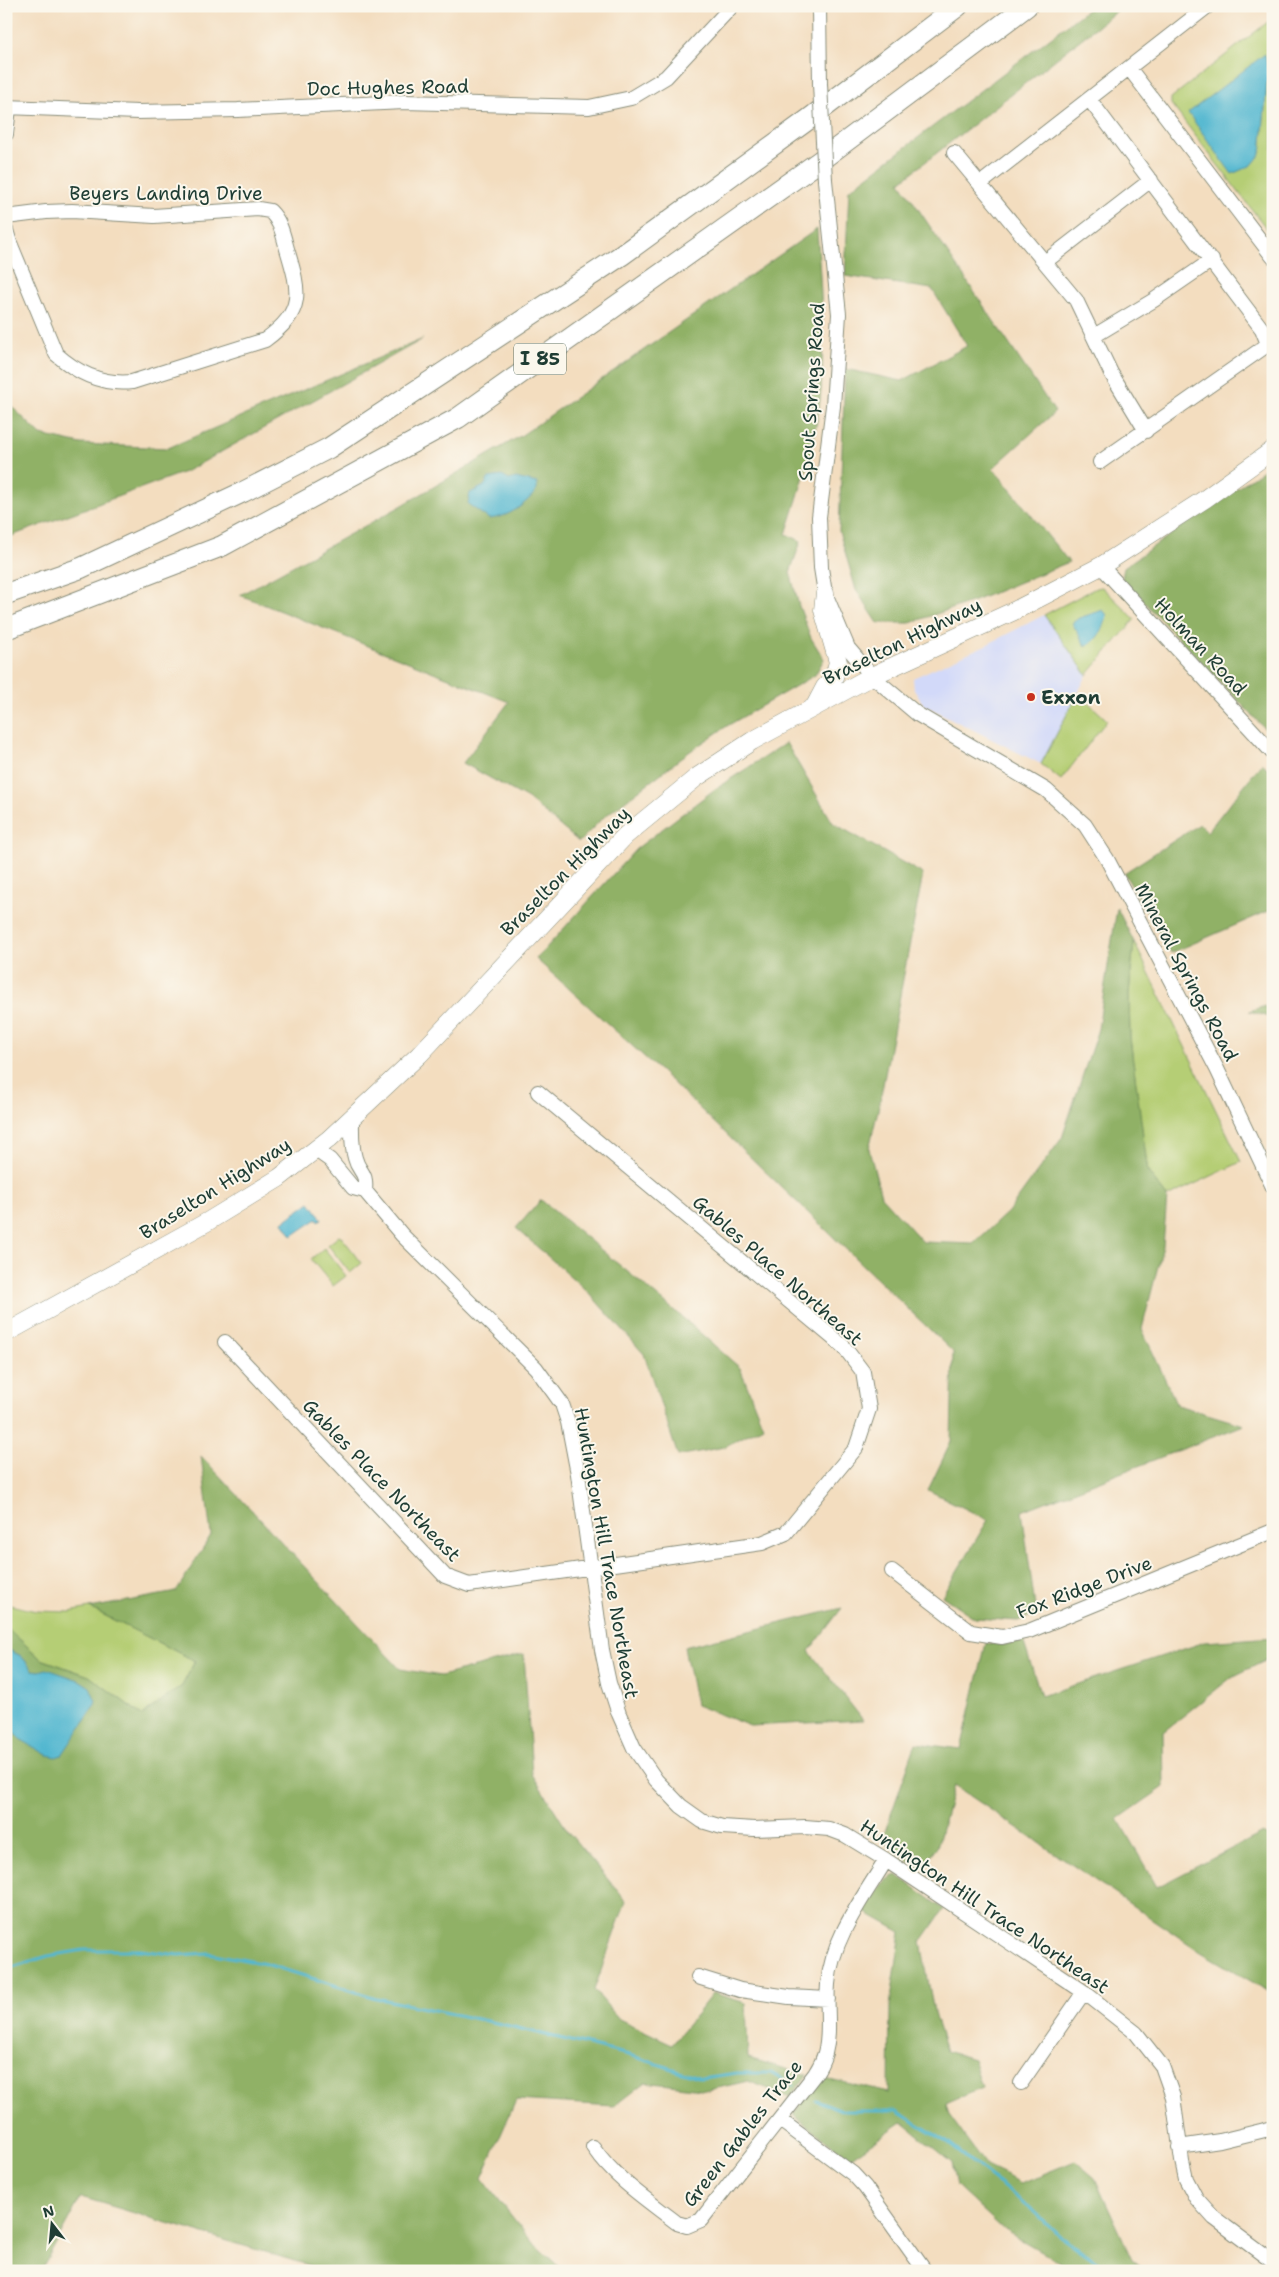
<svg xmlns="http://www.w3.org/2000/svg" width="1279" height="2277" font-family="'Shantell Sans',sans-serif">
	<rect width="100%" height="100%" fill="#fbf7ec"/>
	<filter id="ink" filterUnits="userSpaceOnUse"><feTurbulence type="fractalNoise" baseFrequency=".02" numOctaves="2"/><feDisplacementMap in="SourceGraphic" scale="10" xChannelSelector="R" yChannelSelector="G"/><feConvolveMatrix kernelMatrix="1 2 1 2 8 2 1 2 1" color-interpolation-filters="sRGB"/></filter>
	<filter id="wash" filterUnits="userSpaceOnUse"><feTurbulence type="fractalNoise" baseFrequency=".0096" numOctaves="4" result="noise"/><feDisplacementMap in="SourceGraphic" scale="20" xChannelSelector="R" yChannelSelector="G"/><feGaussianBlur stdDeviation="1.12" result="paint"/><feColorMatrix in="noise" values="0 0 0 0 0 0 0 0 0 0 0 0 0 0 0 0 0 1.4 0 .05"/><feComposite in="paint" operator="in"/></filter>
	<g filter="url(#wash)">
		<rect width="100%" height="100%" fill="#f3ddbf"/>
		<path fill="#d2d9f9" d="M1044,615L1087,675L1041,764L924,705L914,690L913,678L988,644Z"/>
		<path fill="#b5ce74" stroke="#6a8654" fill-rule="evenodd" d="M1273,18V237L1171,104V98ZM1265,55L1268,70L1261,154Z
			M1102,587L1135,619L1087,675L1044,615L1096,588Z
			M1078,693L1107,720L1061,780L1041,764Z
			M1134,942L1241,1162L1167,1197L1148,1172L1140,1116L1130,1038L1129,994Z
			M340,1235L362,1263L350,1273L328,1245Z
			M324,1248L346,1276L333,1286L311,1259Z
			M6,1604L36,1611L70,1612L90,1608L195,1661L182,1686L142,1715L89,1676L41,1659L6,1627Z"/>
		<path fill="#90b166" stroke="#58774d" d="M1092,6H1123L900,182L1055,412L993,468L1069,562L974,601L910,623H878L856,590L839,531L845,369L902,381L967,346L932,289L845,276L849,190Z
			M817,229C820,277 824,326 822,374C820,429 803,482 786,534L801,541L790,572L799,606L811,638L824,659L815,675L727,726L689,752L604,817L579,842L528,799L463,763L509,702L240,595L401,506L522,435Z
			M423,339L187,471L6,538V401L41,435L81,444L168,448Z
			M1273,463V724L1270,734L1122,579L1124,567Z
			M786,743L833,823L923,874L880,1101L869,1149L881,1196L923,1242L973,1244L1008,1212L1062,1138L1098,1029L1117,908L1134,942L1129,994L1130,1038L1148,1172L1167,1197L1163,1246L1142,1329L1177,1405L1244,1425L1022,1511L1036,1614L1018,1621L975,1618L942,1596L988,1520L928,1490L951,1442L953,1352L670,1080L536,959L636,849L715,789Z
			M1262,763L1273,773V909L1171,953L1124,873L1200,824L1207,832Z
			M1273,1004V1018L1249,1011Z
			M541,1200L682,1317L740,1368L763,1426L724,1447L678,1456L644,1354L588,1292L516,1228Z
			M201,1456L400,1669L441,1676L524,1654L532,1774L569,1833L626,1901L594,1990L619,2019L672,2044L713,1993L746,2003L748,2058L807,2075L790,2097L748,2081L709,2090L645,2082L614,2106L516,2100L482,2178L532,2242L564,2271H328L81,2197L41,2271H6V1722L11,1730L47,1755L80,1727L94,1707L79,1680L47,1670L39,1671L33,1670L21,1656L9,1650L6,1644V1627L41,1659L89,1676L142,1715L182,1686L195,1661L90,1608L176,1592L211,1535Z
			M842,1608L809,1651L863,1720L750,1726L696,1705L684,1647Z
			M1273,1637V1657L1232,1677L1163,1732L1164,1787L1118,1819L1157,1887L1262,1833L1273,1838V1994L1201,1952L954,1785L937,1847L920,1870L882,1840L916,1743L961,1749L986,1643L1003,1645L1023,1640L1041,1696L1205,1642Z
			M897,1875L944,1909L921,1942L935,2017L946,2051L973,2059L982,2087L946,2103L949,2115L986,2166L1021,2183L1075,2161L1095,2178L1132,2259L1147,2271H1076L1004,2230L957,2186L952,2162L902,2122L850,2158L793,2115L821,2077L889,2093L890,2006L901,1932L865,1912C873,1898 880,1879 897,1875Z"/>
		<path fill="#52b7d0" stroke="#387a82" d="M1265,54L1268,70L1261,154L1252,165L1232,174L1188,113Z
			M502,476L509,480L516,478L537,483V490C524,506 509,517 489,519L468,504L470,493L484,486L489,478Z
			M1103,610L1107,615C1105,629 1097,640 1086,647L1072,623L1079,618Z
			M310,1202L322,1219L318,1221L317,1219L292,1236L283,1222Z
			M6,1644L9,1650L21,1656L33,1670L39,1671L47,1669L79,1680L90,1687L96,1701L94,1707L62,1755L56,1757L47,1755L20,1739L6,1722Z"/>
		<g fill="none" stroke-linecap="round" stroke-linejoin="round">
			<path stroke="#52b7d0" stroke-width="3" d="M6,1969L48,1956L84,1950H140L178,1955L209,1953L266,1964L376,1998L501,2024L629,2055L702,2078L737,2073H771L793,2085
				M816,2100L844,2111H896L944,2140L1035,2212L1060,2236L1111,2271"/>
		</g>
	</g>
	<g filter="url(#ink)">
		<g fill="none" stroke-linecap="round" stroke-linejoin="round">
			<g stroke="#898d7a" stroke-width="16">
				<path id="minor" d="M819,6L820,84
					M1129,68L1273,257
					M1089,99L1262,329L1268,344
					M6,107L138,112L238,110L404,102L589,107L631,98L666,77L732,6
					M6,134L9,108
					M954,153L1076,300L1111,373L1146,431
					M825,180L839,314L833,406L819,517L821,568L825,593L848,648L872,676L917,714L1046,790L1085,825L1107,859L1217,1069L1273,1187
					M980,184L1208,6
					M6,217L46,212L72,211L154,216L258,209L270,211C281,222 283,235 287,249C300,292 305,311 265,340L132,382C103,385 77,373 56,354L10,243L6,230
					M1045,262L1151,180
					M1094,336L1154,300L1212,260
					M1100,462L1273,341
					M1101,566L1273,753
					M352,1118C352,1131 351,1145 355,1158C359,1174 367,1170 365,1191
					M316,1150L330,1160L353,1188L365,1191L402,1235L536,1368L562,1404L568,1422L578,1474L602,1650L609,1683L619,1714L634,1748L656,1780L681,1806L702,1821L722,1827L754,1829L805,1827L829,1829L845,1835L886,1860L1084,1992L1136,2033L1162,2066L1173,2097L1182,2161L1186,2179L1196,2198L1214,2218L1273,2262
					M225,1342L429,1559L445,1576L469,1585L762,1543L786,1533L856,1448L869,1409L863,1372L844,1347L538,1092
					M892,1571L971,1632L1002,1637L1029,1631L1273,1531
					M698,1977L740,1990L789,1997L828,1999
					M1021,2083L1084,1992
					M780,2120L853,2174L865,2187L925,2271
					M593,2147C615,2179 646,2199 677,2223L687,2226L701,2220L815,2074C819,2068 823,2060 825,2053C831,2031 826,2007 828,1984C832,1938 863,1898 886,1860
					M1179,2147L1220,2141L1273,2128"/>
			</g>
			<g stroke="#898d7a" stroke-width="19">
				<path id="major" d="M815,706L825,687L834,677L838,662L823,610L825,593
					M6,1333L207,1222L279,1178L329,1139L419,1055L625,836L697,777L752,741L872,676L1014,611L1101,566L1205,499L1273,450"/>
			</g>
			<g stroke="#898d7a" stroke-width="22">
				<path id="highway" d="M6,594L81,568L243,492L329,448L622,255L809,119L958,6
					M6,629L222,546L458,418L817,163L1027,6"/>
			</g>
			<use href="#minor" stroke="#fff" stroke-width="14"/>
			<use href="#major" stroke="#fff" stroke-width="18"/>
			<use href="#highway" stroke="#fff" stroke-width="20"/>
			<g stroke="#898d7a" stroke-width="16" stroke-linecap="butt">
				<path id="minor-bridge" d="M820,84L825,180"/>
			</g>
			<use href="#minor-bridge" stroke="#fff" stroke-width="14"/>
		</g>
	</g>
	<circle fill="#c8321e" stroke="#fbf7ec" stroke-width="2" cx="1031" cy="697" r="5"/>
	<g text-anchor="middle" stroke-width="4" stroke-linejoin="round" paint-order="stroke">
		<rect fill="#fbf7ec" stroke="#61756b" stroke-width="1" x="514" y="343.5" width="52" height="31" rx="4"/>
		<g font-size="18" font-weight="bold" fill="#1f3d34">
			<text x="540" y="365">I 85</text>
		</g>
		<g font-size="19" fill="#1f3d34" stroke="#fbf7ec">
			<text transform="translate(388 87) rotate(-1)" y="7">Doc Hughes Road</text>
			<text x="166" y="200">Beyers Landing Drive</text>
			<text transform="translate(811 392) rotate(-86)" y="7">Spout Springs Road</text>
			<text transform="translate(902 641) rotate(-26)" y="7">Braselton Highway</text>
			<text transform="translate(1201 646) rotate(47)" y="7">Holman Road</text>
			<text transform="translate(565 871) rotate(-45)" y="7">Braselton Highway</text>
			<text transform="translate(1187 972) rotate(62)" y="7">Mineral Springs Road</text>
			<text transform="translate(215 1188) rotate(-32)" y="7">Braselton Highway</text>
			<text transform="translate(778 1270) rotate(41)" y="7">Gables Place Northeast</text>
			<text transform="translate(382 1480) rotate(46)" y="7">Gables Place Northeast</text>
			<text transform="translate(607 1553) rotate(80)" y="7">Huntington Hill Trace Northeast</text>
			<text transform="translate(1084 1587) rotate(-21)" y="7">Fox Ridge Drive</text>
			<text transform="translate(985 1906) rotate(34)" y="7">Huntington Hill Trace Northeast</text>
			<text transform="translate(742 2133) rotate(-52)" y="7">Green Gables Trace</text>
		</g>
		<g font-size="19" font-weight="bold" fill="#1f3d34" stroke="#fbf7ec" text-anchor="start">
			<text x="1041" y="704">Exxon</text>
		</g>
	</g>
	<rect width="1279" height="2277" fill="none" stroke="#fbf7ec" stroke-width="25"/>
	<g transform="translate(52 2224) rotate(344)" stroke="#fbf7ec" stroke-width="4" paint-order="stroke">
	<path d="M0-4L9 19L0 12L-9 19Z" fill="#1f3d34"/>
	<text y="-8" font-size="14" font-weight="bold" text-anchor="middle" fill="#1f3d34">N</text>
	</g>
</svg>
